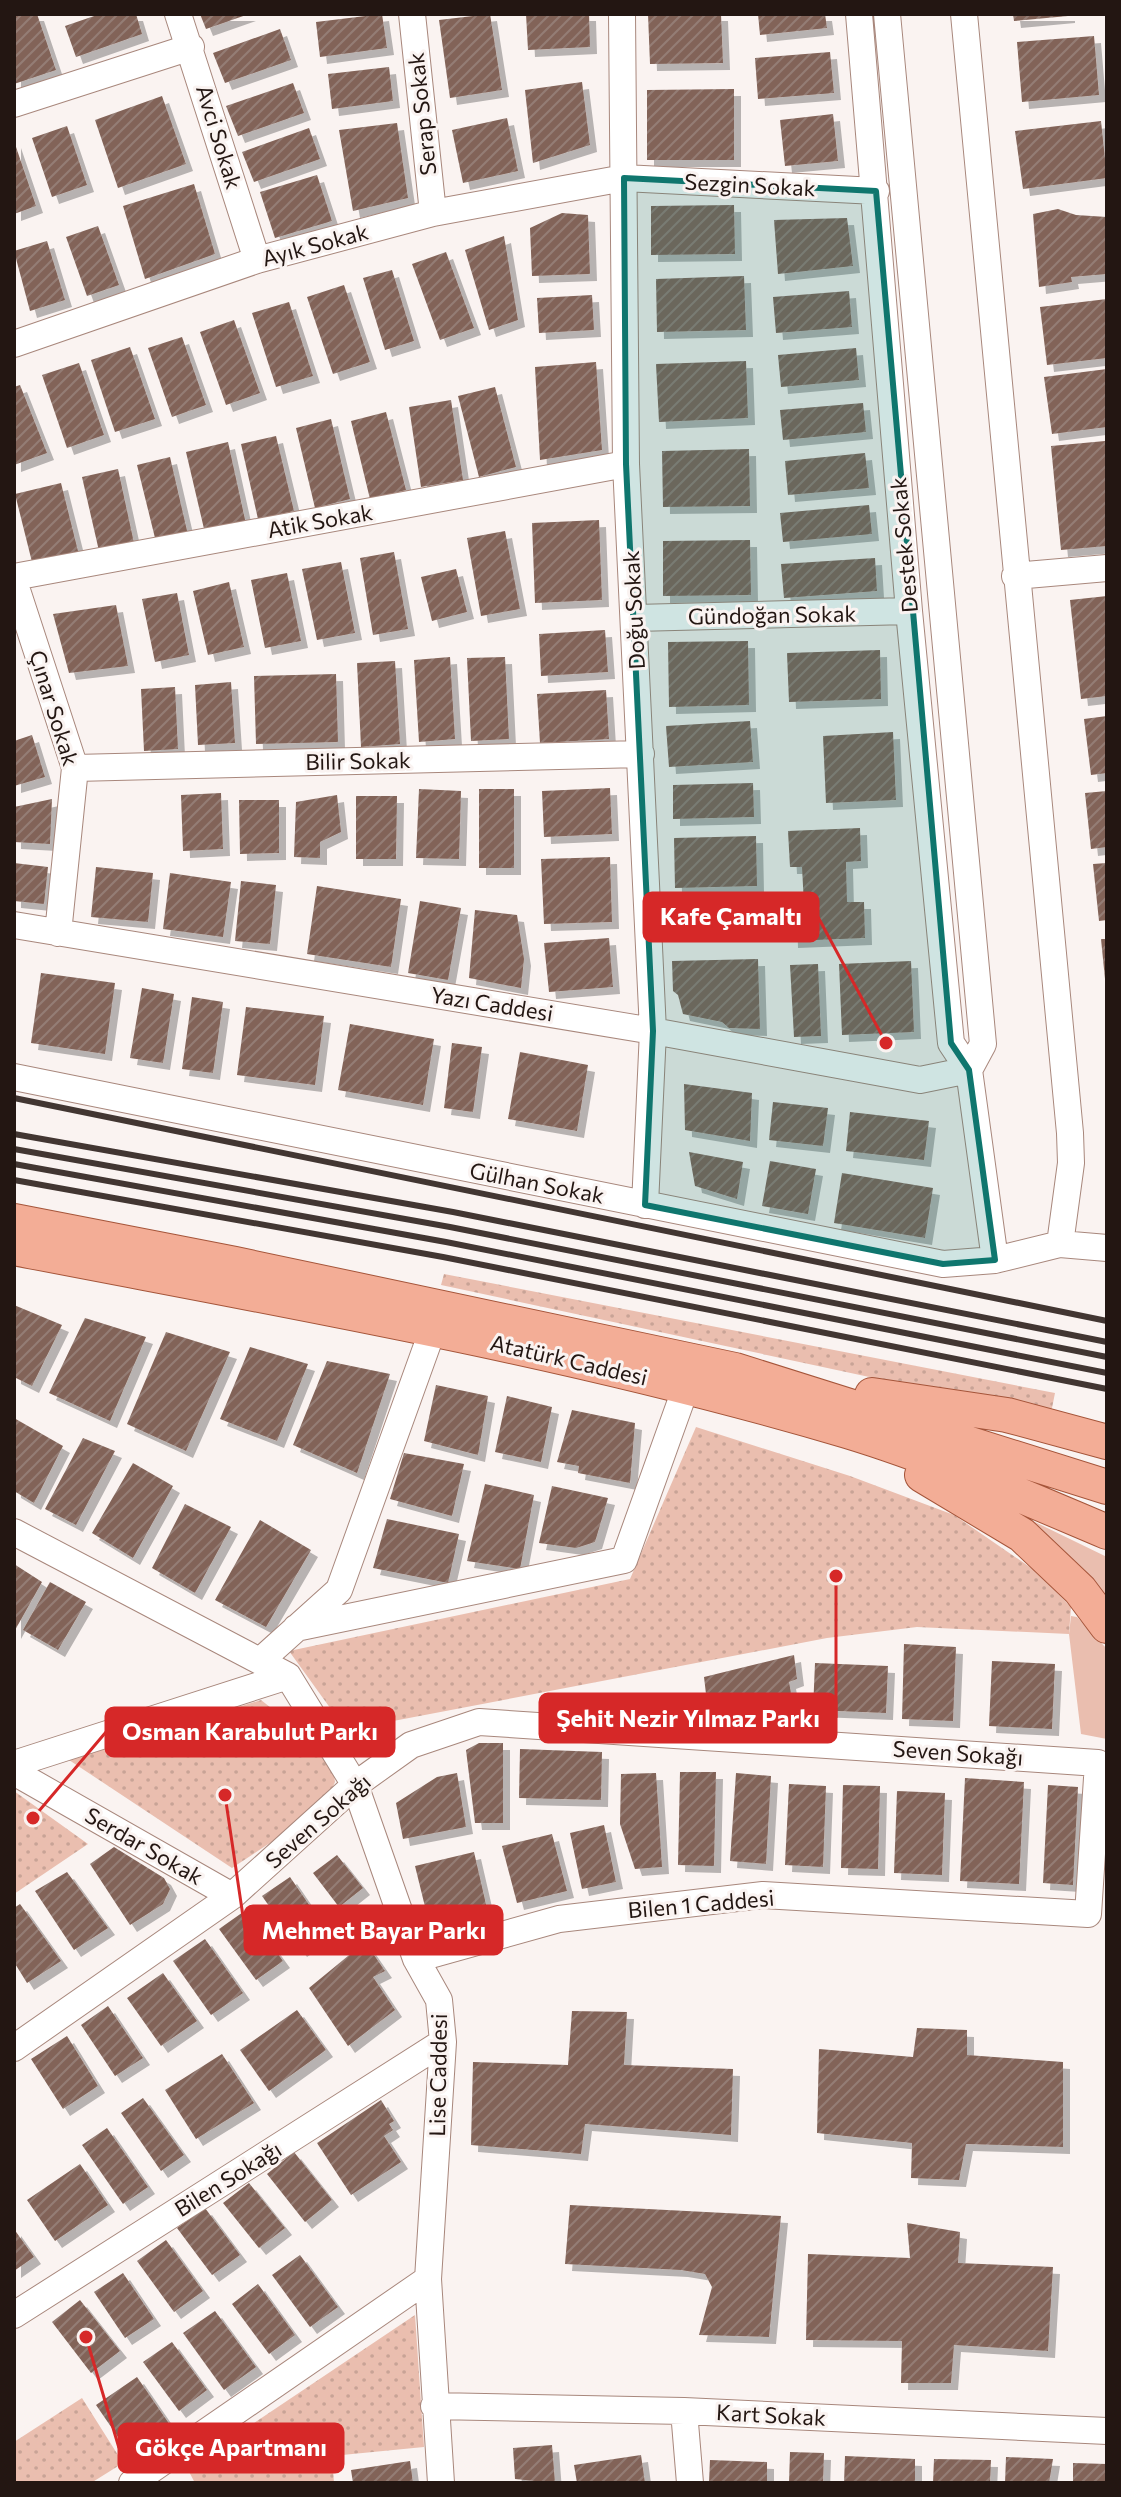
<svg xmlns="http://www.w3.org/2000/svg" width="1121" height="2497" font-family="Commissioner,sans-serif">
	<defs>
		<pattern id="park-dots" width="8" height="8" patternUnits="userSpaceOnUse" patternTransform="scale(2)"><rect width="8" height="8" fill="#eabeaf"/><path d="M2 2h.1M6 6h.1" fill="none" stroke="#c8a396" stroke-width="1.8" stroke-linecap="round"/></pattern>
		<pattern id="building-hatch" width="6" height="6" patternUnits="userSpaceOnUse" patternTransform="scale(2)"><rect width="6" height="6" fill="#826358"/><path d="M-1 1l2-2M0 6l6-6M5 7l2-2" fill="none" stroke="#947d75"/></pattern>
		<filter id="shadow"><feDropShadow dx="7" dy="7" stdDeviation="0" flood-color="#0004"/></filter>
	</defs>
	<rect width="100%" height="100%" fill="#faf3f1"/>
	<path fill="#eabeaf" d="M1004,1507L1107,1557V1605Z
		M1071,1616L1077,1617L1107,1649V1739L1081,1734L1069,1634Z"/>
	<path fill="url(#park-dots)" d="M444,1274L1055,1393L1052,1408L1047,1414L1000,1405L441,1285Z
		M696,1427L850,1476L954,1515L1037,1572L1071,1607L1069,1634L917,1627L827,1638L346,1730L289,1651L630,1579Z
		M261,1700L331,1755L335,1782L323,1808L232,1868L69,1760Z
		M14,1791L88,1844L14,1894Z
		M415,2315L424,2447L332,2456L334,2483H195L187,2468Z
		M82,2398L123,2463L91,2483H14V2442Z"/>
	<path fill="url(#building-hatch)" filter="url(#shadow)" d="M14,14H37L56,70L14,84Z
		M100,14H136L142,34L76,57L65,26Z
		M200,14H249L206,29Z
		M382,14L387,48L320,57L316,22Z
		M490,14L502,90L450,98L439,20Z
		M526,14H589L590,47L528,50Z
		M648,14H721L723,63L650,64Z
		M758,14H825L827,28L760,35Z
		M1013,14H1068V16L1014,21Z
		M280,29L291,60L225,83L213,53Z
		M1094,36L1099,95L1022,102L1017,42Z
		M830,52L834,93L758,99L755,58Z
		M389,67L393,101L332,109L328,74Z
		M582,82L590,145L533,163L525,90Z
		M293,83L304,113L238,136L226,106Z
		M734,89V160H647V90Z
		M162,96L186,164L118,188L95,120Z
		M833,114L838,161L785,166L780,120Z
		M507,118L518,171L463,183L452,130Z
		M1101,121L1107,178L1023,189L1015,131Z
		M397,123L408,198L353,211L339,130Z
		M67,126L87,185L52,197L32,138Z
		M309,128L320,159L254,182L242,152Z
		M14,141L36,206L14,214Z
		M317,175L332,221L275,238L260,192Z
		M194,184L215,254L145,279L123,206Z
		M734,205L735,254L651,255V206Z
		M1058,209L1076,215L1107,217V274L1071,277L1072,282L1039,287L1033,214Z
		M562,213L588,215L590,274L532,276L530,228Z
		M847,218L853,266L778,274L774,220Z
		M98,226L119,285L87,296L66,237Z
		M504,236L518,320L489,330L465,250Z
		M47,241L65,300L30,311L14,251Z
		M446,252L474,328L440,340L412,264Z
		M392,270L414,341L385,350L363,278Z
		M744,276L746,330L657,332L656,279Z
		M344,285L370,362L333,374L307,297Z
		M849,291L852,327L776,333L773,297Z
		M592,295L594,330L539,333L537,298Z
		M1107,299V358L1047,365L1040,307Z
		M289,302L313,376L276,387L252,313Z
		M234,320L260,393L226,405L200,332Z
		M182,337L206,405L172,417L148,348Z
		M130,347L155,419L115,432L91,360Z
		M856,348L859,380L781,387L778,355Z
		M746,361L748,418L659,422L656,364Z
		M596,362L602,450L540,460L535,367Z
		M79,363L104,435L67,448L42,375Z
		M1107,369V427L1052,434L1044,377Z
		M20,385L47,453L14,465V387Z
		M495,387L516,467L479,477L458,396Z
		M451,400L463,480L421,487L409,407Z
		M863,403L866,432L783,440L780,410Z
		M386,412L406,490L370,499L351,421Z
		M331,419L350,499L315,508L296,428Z
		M276,436L294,511L258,519L241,444Z
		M1105,441L1107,546L1061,550L1051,446Z
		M228,442L246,524L205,533L186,452Z
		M749,449L750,506L663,507L662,451Z
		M865,453L869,488L788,495L785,461Z
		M170,457L188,535L156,542L137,465Z
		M118,469L134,543L99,551L82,477Z
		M61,483L79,555L33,566L15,494Z
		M869,505L872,534L783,542L780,513Z
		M599,520L602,600L535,603L532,523Z
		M505,531L520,609L481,616L467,538Z
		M750,540L751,595L663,596V541Z
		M394,552L408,629L373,635L360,558Z
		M875,558L877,591L784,598L781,564Z
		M341,562L355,633L317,640L302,569Z
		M456,569L467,612L432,621L421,577Z
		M287,573L301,641L265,648L251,580Z
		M229,582L244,647L208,655L193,591Z
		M177,593L189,655L155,662L142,599Z
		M1107,596V696L1081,699L1070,600Z
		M116,605L128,666L69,673L53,614Z
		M605,630L608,672L541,676L539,634Z
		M748,641L749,705L669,707L668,642Z
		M880,650L881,699L789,702L787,653Z
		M450,657L455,739L419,742L414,660Z
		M505,657L509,739L471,741L467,658Z
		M395,661L400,744L361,747L357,663Z
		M336,674L338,742L256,744L254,676Z
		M231,682L235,743L198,745L195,685Z
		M175,687L178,749L144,751L141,689Z
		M606,690L609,739L540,743L537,694Z
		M1107,716V773L1091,775L1084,719Z
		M750,721L753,762L669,767L666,726Z
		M893,732L896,800L826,803L823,736Z
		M32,735L45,777L14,786V741Z
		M753,783L754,817L673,819V785Z
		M610,788L612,834L544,837L542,791Z
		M419,789L461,791L459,859L416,858Z
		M479,789H514V868H479Z
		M1107,791V847L1091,849L1085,793Z
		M221,793L223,849L183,851L181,795Z
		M337,795L341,832L320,842V858L294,857L296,802Z
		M356,796H397L396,859H356Z
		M52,799L50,844L14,842V807Z
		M239,800H279V853L240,854Z
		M860,828L861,861L846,862L847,902H864L865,938L791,941L790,905H804L802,867H790L788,831Z
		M756,836L757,886L675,888L674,838Z
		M610,857L612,922L544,924L541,859Z
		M14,863L48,867L44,904L14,901Z
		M1107,863V920L1099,921L1093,864Z
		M96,867L153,873L148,922L91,917Z
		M170,873L231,882L223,937L163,929Z
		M241,881L276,885L270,944L235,941Z
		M317,886L401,899L391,967L307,954Z
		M420,901L461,908L448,980L408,973Z
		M475,910L517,915L524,959L521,988L469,978Z
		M609,938L613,987L549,992L544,943Z
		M1101,939H1107V979H1105Z
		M758,959L760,1029L729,1028L722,1022L683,1014L678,995L673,991L672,961Z
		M911,961L914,1032L842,1035L839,964Z
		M818,964L821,1036L794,1037L790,965Z
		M41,973L115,983L105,1054L31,1043Z
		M142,988L174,994L163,1063L130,1058Z
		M192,997L223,1002L213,1073L182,1069Z
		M246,1007L324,1016L315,1085L237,1075Z
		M350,1024L434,1039L423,1105L338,1090Z
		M452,1043L482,1047L473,1112L444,1108Z
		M520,1052L588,1065L577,1131L508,1119Z
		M684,1084L752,1093L750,1141L685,1130Z
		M773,1102L828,1108L823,1146L769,1140Z
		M850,1112L929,1121L924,1160L846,1151Z
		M689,1152L743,1162L737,1199L695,1186Z
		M770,1161L816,1169L808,1214L762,1206Z
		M842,1173L933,1188L925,1238L834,1223Z
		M14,1305L62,1325L32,1386L14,1377Z
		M85,1318L146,1337L110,1421L49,1393Z
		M166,1332L230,1352L186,1451L127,1424Z
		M250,1347L308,1364L277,1441L220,1419Z
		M327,1361L390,1374L357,1473L293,1445Z
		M436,1385L488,1396L478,1455L424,1441Z
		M507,1396L552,1407L541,1462L495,1452Z
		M572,1410L635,1423L630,1483L578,1473L579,1466L557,1462Z
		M14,1418L63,1446L34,1503L14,1491Z
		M83,1438L115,1451L76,1525L45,1509Z
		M404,1453L464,1464L452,1516L390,1499Z
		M133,1463L173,1486L133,1558L92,1533Z
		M485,1484L534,1495L520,1569L467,1561Z
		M552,1486L608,1498L595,1542L576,1548L539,1543Z
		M185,1504L231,1527L195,1593L152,1568Z
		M387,1519L459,1534L448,1583L373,1568Z
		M260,1520L311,1550L266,1627L215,1600Z
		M14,1564L42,1582L14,1632Z
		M50,1582L86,1602L58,1650L23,1630Z
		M904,1644L956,1647L953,1721L902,1719Z
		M794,1655L797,1679L789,1682L791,1693L787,1697L791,1710L767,1715L766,1710L736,1713L735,1706L708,1711L704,1677Z
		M992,1661L1055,1664L1052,1729L989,1726Z
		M815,1663L888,1666L886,1713L813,1710Z
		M479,1743H503V1823H475L466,1750Z
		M520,1749L602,1752L601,1800L519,1798Z
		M680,1772H716L714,1866L678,1865Z
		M457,1773L466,1827L403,1839L396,1803L437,1777Z
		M656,1773L662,1867L635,1869L620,1824L621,1774Z
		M736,1773L771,1776L766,1864L730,1861Z
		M965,1778L1024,1782L1019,1884L960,1881Z
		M789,1784L826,1786L823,1867L785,1865Z
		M843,1785L880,1786L878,1869L841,1868Z
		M1048,1785L1078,1787L1073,1885L1043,1883Z
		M897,1791L945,1793L942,1875L894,1873Z
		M604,1825L616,1882L582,1889L570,1833Z
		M552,1834L567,1891L517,1903L502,1846Z
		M114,1847L164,1878L170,1889L163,1904L130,1925L90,1864Z
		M474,1852L488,1913L430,1927L415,1866Z
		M337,1855L363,1888L339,1907L313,1873Z
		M67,1872L108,1928L74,1950L35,1891Z
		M290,1877L327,1931L300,1950L262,1896Z
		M20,1904L61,1961L27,1983L14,1962V1908Z
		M246,1910L283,1961L256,1980L219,1929Z
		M205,1939L243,1993L211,2015L173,1961Z
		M365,1942L385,1971L373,1977L395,2010L348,2046L309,1988Z
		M163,1973L197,2021L161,2046L127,1998Z
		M108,2006L143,2058L115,2076L81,2025Z
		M297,2010L326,2050L269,2091L240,2050Z
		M572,2011L627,2012L624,2065L733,2069L731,2135L585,2124L581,2154L471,2145L473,2062L568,2065Z
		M917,2028L967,2030V2055L1063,2062V2147L966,2144L959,2180L911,2178L912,2143L817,2133L819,2049L913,2057Z
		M67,2036L98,2086L63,2109L31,2059Z
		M222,2054L254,2103L196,2139L165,2090Z
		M143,2098L184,2155L161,2171L121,2113Z
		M381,2100L394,2121L389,2124L393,2130L384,2136L401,2162L351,2195L317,2143Z
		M107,2128L148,2187L123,2204L82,2145Z
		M294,2152L332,2200L305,2222L267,2174Z
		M80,2164L108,2205L55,2241L27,2200Z
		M249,2183L285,2228L259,2248L223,2203Z
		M570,2205L781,2216L769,2337L699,2335L712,2287L705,2274L681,2270L565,2264Z
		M205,2208L240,2255L212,2275L177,2228Z
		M907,2223L960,2232L958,2263L1053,2267L1048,2351L954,2345L951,2383H901L902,2341L806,2340L808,2254L910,2258Z
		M14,2229L34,2257L14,2271Z
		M166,2240L203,2291L174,2312L137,2261Z
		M300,2255L338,2307L310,2327L272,2275Z
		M123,2273L154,2319L125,2338L94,2292Z
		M258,2284L295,2335L269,2354L232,2304Z
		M80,2300L120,2351L91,2373L52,2322Z
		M215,2311L256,2367L224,2390L183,2333Z
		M172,2342L207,2390L179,2411L143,2362Z
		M137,2377L170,2425L129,2453L96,2405Z
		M552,2445L555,2483L515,2479L513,2448Z
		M790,2452L824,2453L823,2483H789Z
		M641,2455L645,2483H577L574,2465Z
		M845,2456L915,2459V2483H844Z
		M1006,2457L1053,2459L1049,2483H1005Z
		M934,2459L991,2460L990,2483H933Z
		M710,2460L767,2462V2483H709Z
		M410,2461L413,2483H353L351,2470Z
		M1073,2463L1107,2464V2483H1073Z"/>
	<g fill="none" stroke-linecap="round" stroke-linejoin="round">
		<g stroke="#a8877c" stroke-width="28">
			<path id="minor" d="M178,14L257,260
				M412,14L433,213
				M622,14L626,464L653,1031L645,1205
				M859,14L909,611L951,1043L969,1070L995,1260
				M887,14L983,1044L969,1070
				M964,14L1070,1133L1071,1163L1060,1244
				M14,104L191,47
				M14,344L257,260L433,213L624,178L876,191
				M1015,576L1107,568
				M14,577L626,464
				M14,581L75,768L58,933
				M635,618L909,611
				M75,768L641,754
				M14,925L653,1031L920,1080L969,1070
				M14,1077L943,1264L995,1260L1060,1244L1107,1248
				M14,1532L288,1676L355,1785L416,1959L439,2000L443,2042L428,2279L441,2483
				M296,1628L624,1560L686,1387
				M260,1661L339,1590L433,1329
				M14,1764L288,1676
				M14,1772L232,1896
				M14,2048L232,1896L355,1785L411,1745L479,1722L1098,1763L1088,1914L763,1895L559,1919L416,1959
				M14,2315L443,2042
				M434,2406L684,2411L1107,2431
				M684,2411L690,2483
				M132,2483L428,2279"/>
		</g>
		<g stroke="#a5553a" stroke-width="36">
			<path id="major" d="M14,1221L235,1264L735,1370L1107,1487
				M14,1248C293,1302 574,1350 847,1431C936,1458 1022,1496 1107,1532
				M872,1395L1007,1415L1107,1442
				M922,1475L1022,1535L1080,1590L1107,1626"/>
		</g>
		<use href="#minor" stroke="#fff" stroke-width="26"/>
		<use href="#major" stroke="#f3ad96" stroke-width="34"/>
		<path stroke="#423632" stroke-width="6" d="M14,1098L1107,1321
			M14,1134L453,1212L1107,1342
			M14,1149L450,1227L1107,1357
			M14,1164L446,1242L1107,1373
			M14,1180L443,1257L1107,1389"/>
	</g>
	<path fill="#0f766e" fill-opacity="0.2" stroke="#0f766e" stroke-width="6" stroke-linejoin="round" d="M624,178L876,191L951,1043L969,1070L995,1260L943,1264L645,1205L653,1031L626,464Z"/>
	<g text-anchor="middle" stroke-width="6" stroke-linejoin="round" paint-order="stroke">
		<g font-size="22" fill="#231612" stroke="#faf3f1">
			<text transform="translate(422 114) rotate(-96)" y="8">Serap Sokak</text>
			<text transform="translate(219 137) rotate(73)" y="8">Avci Sokak</text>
			<text transform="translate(750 185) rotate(3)" y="8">Sezgin Sokak</text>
			<text transform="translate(315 245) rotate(-15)" y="8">Ayık Sokak</text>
			<text transform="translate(320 521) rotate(-10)" y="8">Atik Sokak</text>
			<text transform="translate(904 545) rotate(-95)" y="8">Destek Sokak</text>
			<text transform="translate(634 610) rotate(-93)" y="8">Doğu Sokak</text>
			<text transform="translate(772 615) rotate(-1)" y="8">Gündoğan Sokak</text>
			<text transform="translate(54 708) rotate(73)" y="8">Çınar Sokak</text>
			<text transform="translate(358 761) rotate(-1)" y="8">Bilir Sokak</text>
			<text transform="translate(492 1004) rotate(9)" y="8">Yazı Caddesi</text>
			<text transform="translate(537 1183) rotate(11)" y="8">Gülhan Sokak</text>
			<text transform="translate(569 1360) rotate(13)" y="8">Atatürk Caddesi</text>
			<text transform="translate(958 1753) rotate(4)" y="8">Seven Sokağı</text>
			<text transform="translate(318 1821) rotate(-41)" y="8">Seven Sokağı</text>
			<text transform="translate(144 1846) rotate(30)" y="8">Serdar Sokak</text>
			<text transform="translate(701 1904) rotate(-5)" y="8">Bilen 1 Caddesi</text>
			<text transform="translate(438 2075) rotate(-89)" y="8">Lise Caddesi</text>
			<text transform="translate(228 2179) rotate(-32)" y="8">Bilen Sokağı</text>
			<text transform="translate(771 2415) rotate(3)" y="8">Kart Sokak</text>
		</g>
	</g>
	<path fill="none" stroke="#d62828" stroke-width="3" d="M886 1043L818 917M836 1576L836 1718M33 1818L106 1732M225 1795L245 1930M86 2337L119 2448"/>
	<g fill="#d62828" stroke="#faf3f1" stroke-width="3">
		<circle cx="886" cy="1043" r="8"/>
		<circle cx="836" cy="1576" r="8"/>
		<circle cx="33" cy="1818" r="8"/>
		<circle cx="225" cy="1795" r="8"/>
		<circle cx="86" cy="2337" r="8"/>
	</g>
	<g fill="#d62828" stroke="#d62828" stroke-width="3">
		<rect x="644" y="893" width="174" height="48" rx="8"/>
		<rect x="540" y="1694" width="296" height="48" rx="8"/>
		<rect x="106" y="1708" width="288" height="48" rx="8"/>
		<rect x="245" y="1906" width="257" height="48" rx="8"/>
		<rect x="119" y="2424" width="224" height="48" rx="8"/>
	</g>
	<g font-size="24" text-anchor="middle" font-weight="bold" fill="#fff">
		<text x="731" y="925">Kafe Çamaltı</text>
		<text x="688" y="1727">Şehit Nezir Yılmaz Parkı</text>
		<text x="250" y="1740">Osman Karabulut Parkı</text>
		<text x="374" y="1939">Mehmet Bayar Parkı</text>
		<text x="231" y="2456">Gökçe Apartmanı</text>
	</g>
	<rect width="1121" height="2497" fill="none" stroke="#231612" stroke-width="32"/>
</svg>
